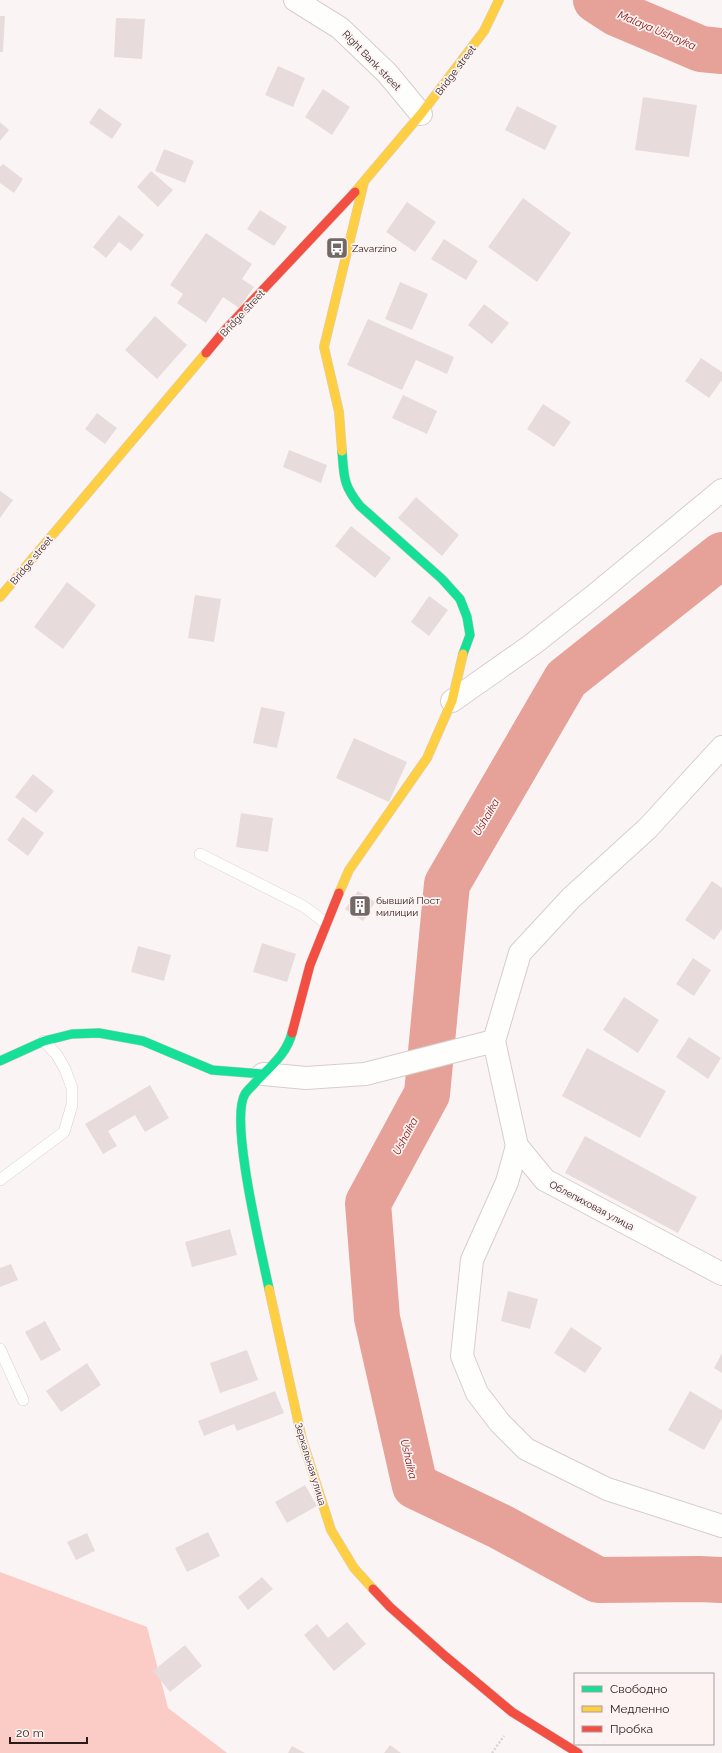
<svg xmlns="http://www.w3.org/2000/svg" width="722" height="1753" font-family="Raleway,sans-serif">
	<rect width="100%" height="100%" fill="#faf5f4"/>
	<path fill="#fbccc5" d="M0,1572L147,1627L168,1708L227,1753H0Z"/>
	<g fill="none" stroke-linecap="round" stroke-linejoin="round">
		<path stroke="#e6a198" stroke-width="46" d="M596,0L616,13L701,49L722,51
			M722,555L566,679L447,884L427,1094L368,1203L377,1318L415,1486L501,1527L598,1580L699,1579L722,1580"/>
	</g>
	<path fill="#e7dcdb" d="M0,16H5L3,52H0Z
		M116,18L145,19L142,59L114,57Z
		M278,66L305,78L293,107L265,95Z
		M323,89L350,107L332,135L305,117Z
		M643,97L697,105L689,157L635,150Z
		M517,106L557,126L545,150L505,130Z
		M99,108L122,124L112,139L89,123Z
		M0,122L9,130L0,141Z
		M164,149L194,161L185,183L155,171Z
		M3,164L23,179L14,193L0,183V167Z
		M151,171L173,190L158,207L137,187Z
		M523,198L571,233L537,282L488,247Z
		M407,202L436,222L415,252L386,232Z
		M260,210L287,227L274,246L247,229Z
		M119,215L144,235L131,251L119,242L106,258L93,247Z
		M206,233L252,264L242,279L254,287L239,308L223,297L206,323L177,303L183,294L170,285Z
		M444,239L478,261L466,280L431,259Z
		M400,282L428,294L412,330L385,319Z
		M484,304L509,323L492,344L468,325Z
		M155,316L187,345L157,379L125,350Z
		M368,319L454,357L447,374L416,360L402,390L347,365Z
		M701,358L722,372V380L709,398L685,381Z
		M403,395L437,411L427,434L392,418Z
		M543,404L571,422L554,447L527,429Z
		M97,413L117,428L105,444L85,429Z
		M289,450L327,465L321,483L283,467Z
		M0,491L13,500L0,518Z
		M416,497L459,535L442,556L398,518Z
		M351,526L391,558L375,578L335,546Z
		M67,582L96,605L63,649L34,627Z
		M195,595L221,599L214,642L188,638Z
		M429,596L448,610L429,636L411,622Z
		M261,707L285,712L277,748L253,743Z
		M354,738L407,762L389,802L336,778Z
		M33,774L54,791L36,813L15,797Z
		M241,813L273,818L268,852L236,847Z
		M23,817L44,833L28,856L7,840Z
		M712,881L722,888V929L714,940L685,920Z
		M358,891L375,902L363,921L345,909Z
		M262,943L296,954L287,982L253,972Z
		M138,946L171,955L164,981L131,972Z
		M693,958L711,970L694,996L676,984Z
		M624,997L659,1020L638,1053L603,1030Z
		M689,1037L721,1058L708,1079L676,1057Z
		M587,1048L666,1091L640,1138L562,1096Z
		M150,1085L169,1118L145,1132L135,1115L108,1131L117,1146L103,1154L85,1124Z
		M585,1136L697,1197L678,1233L565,1173Z
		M230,1229L237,1255L192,1267L185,1242Z
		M11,1264L18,1280L0,1287V1268Z
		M508,1291L538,1299L530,1329L501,1321Z
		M45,1321L61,1350L41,1361L25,1332Z
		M571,1327L602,1348L585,1373L554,1353Z
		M247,1350L258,1380L220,1393L210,1363Z
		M722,1353V1373L714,1368Z
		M87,1363L101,1385L61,1412L46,1391Z
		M275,1391L284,1413L237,1431L234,1424L204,1436L198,1421Z
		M690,1391L722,1410V1418L704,1450L668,1430Z
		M305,1485L317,1506L287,1523L275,1502Z
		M208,1532L220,1556L187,1572L175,1548Z
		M87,1533L95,1551L76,1560L67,1542Z
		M262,1577L273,1589L248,1610L238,1597Z
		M347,1622L366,1644L334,1671L304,1635L317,1624L328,1638Z
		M185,1645L202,1666L170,1692L153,1671Z
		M390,1745L401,1753H384Z
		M292,1746L305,1753H288Z"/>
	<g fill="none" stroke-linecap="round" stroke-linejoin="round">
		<g stroke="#d7cdcc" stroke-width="12">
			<path id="lane" d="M200,854L303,906L326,923
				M0,1180L64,1132L72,1105V1088L65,1069L57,1055L44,1041
				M0,1349L23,1400"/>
		</g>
		<g stroke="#d7cdcc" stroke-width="24">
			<path id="street" d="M295,0L340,28L387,73L421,114
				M452,701L533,644L595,595L722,490
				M722,747L648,828L571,898L520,953L494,1041L517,1146L545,1180L722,1274
				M263,1074L306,1078L365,1074L494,1041
				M517,1146L507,1182L472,1260L462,1356L477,1393L500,1423L526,1449L607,1489L722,1526"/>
		</g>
		<g stroke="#d7cdcc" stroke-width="10">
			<path id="fast" d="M342,451C344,477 343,485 360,506L442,579L460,599L467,617L470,635L463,654
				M0,1061L44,1041L72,1034L99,1033L143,1041L212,1070L263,1074
				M269,1289C262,1254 229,1120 245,1094C247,1091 250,1088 253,1085C268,1068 286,1056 292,1033"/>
		</g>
		<g stroke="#d7cdcc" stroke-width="10">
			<path id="slow" d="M355,192L421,114L484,31L499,0
				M342,451L339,412L324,347L364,182
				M0,597L206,353
				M339,893L349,870L427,758L452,701L463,654
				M269,1289L302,1439L331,1530L354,1568L373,1589"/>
		</g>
		<g stroke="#d7cdcc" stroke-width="10">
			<path id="jam" d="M206,353L226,329L355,192
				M292,1033L310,965L339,893
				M373,1589L390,1607L445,1656L512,1712L578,1753"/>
		</g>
		<path stroke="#d8d6d5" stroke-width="2.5" stroke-dasharray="2 2" stroke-linecap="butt" d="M492,1753L504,1736"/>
		<use href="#lane" stroke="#fefefd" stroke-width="11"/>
		<use href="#street" stroke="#fefefd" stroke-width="22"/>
		<use href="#fast" stroke="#16e098" stroke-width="9"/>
		<use href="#slow" stroke="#ffcf43" stroke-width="9"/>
		<use href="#jam" stroke="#f24e42" stroke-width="9"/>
	</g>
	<defs>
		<g id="bus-square" transform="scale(1.15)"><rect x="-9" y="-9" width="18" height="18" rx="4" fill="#736866" stroke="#fcf3f2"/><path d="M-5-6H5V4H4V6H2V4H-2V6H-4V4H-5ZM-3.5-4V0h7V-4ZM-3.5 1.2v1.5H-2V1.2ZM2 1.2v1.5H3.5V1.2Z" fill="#fff"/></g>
		<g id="building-square" transform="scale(1.15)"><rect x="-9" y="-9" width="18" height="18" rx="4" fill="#736866" stroke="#fcf3f2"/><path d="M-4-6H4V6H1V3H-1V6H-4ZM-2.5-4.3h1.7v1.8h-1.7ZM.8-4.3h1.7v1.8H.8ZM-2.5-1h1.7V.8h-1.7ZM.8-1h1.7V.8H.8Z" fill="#fff"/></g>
	</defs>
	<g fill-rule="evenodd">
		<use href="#bus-square" x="337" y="248"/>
		<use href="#building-square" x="360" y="906"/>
	</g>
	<g text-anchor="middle" stroke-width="3.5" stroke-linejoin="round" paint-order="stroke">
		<g font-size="10" fill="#2b1c19" stroke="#fcf3f2">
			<text transform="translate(372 60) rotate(46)" y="4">Right Bank street</text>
			<text transform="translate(455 70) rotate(-53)" y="4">Bridge street</text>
			<text transform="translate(242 313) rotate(-47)" y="4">Bridge street</text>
			<text transform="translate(31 560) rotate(-50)" y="4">Bridge street</text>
			<text transform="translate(592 1205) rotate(28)" y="4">Облепиховая улица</text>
			<text transform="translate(311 1464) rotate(73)" y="4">Зеркальная улица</text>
		</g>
		<g font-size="10" fill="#2b1c19" stroke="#fcf3f2" text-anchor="start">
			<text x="352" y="252">Zavarzino</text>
			<text x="376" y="904">бывший Пост<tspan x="376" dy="12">милиции</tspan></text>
		</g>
		<g font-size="11" font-style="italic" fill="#87110b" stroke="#fcf3f2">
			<text transform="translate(657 30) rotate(23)" y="4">Malaya Ushayka</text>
			<text transform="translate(486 817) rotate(-60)" y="4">Ushaika</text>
			<text transform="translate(405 1136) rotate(-62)" y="4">Ushaika</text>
			<text transform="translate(409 1459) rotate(77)" y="4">Ushaika</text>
		</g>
	</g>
	<rect x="574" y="1673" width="140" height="72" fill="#fcf3f2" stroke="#a89d9b"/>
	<rect x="582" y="1686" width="20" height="6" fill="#16e098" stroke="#a89d9b"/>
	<text x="610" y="1693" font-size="12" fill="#2b1c19">Свободно</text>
	<rect x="582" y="1706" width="20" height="6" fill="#ffcf43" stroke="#a89d9b"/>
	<text x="610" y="1713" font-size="12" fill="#2b1c19">Медленно</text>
	<rect x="582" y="1726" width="20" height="6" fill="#f24e42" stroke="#a89d9b"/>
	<text x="610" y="1733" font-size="12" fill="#2b1c19">Пробка</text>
	<path d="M10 1737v6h77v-6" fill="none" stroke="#2b1c19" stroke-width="2"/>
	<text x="16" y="1737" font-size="12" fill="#2b1c19" stroke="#fcf3f2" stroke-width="3" paint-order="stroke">20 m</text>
</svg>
